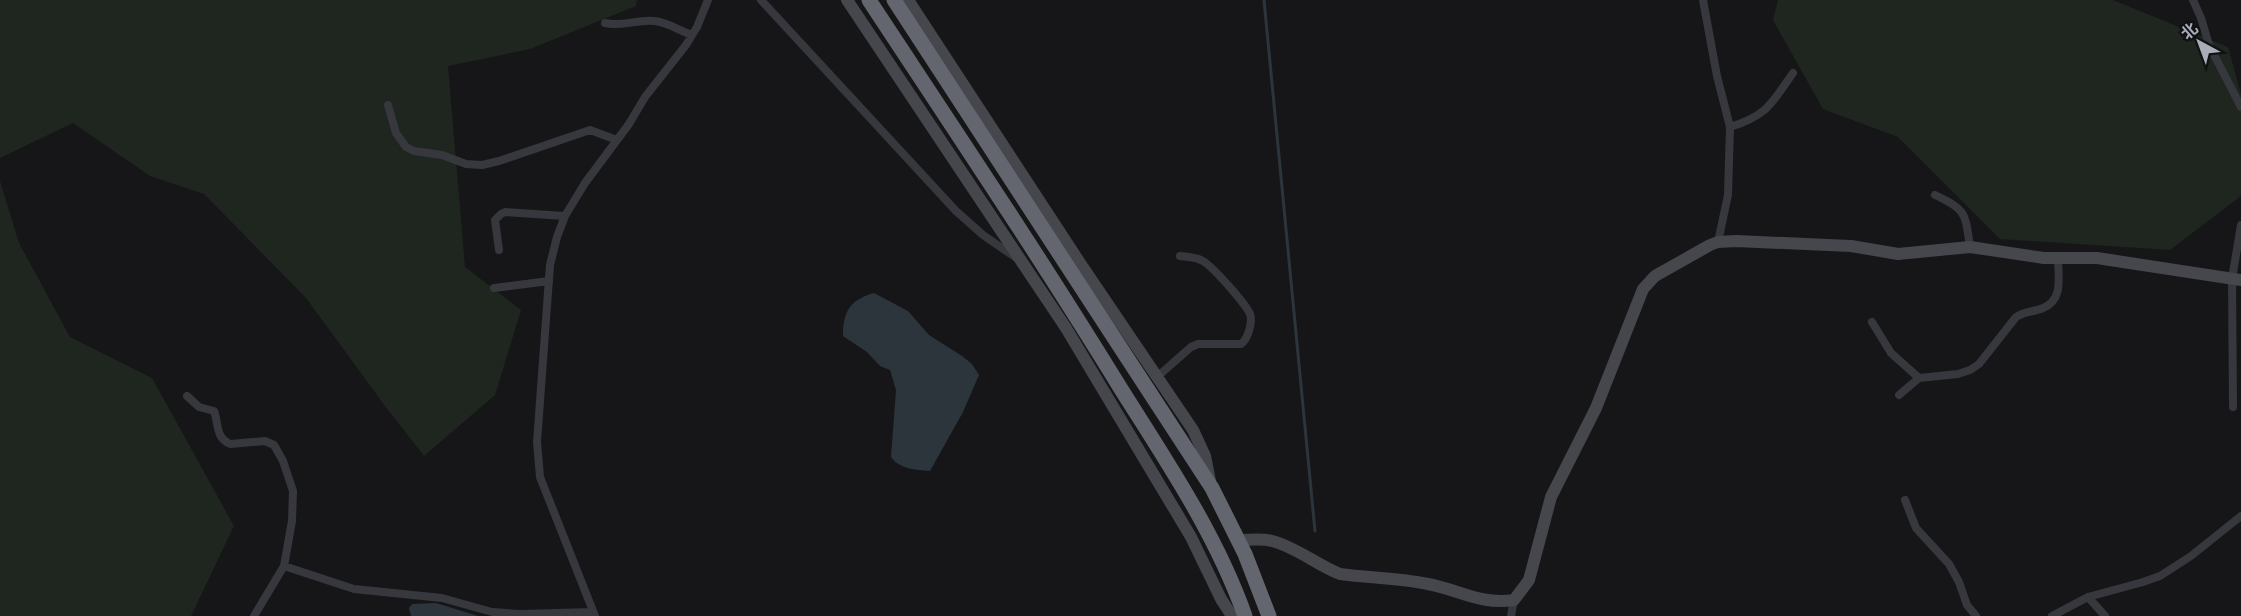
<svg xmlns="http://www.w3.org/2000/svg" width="2241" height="616" font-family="Commissioner,'Noto Sans SC',sans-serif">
	<rect width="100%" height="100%" fill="#161618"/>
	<path fill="#1e261f" d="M0,0H637L636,6L530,49L448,66L465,267L521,310L495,395L424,456L385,406L306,298L204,194L150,176L73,123L0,158Z
		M1778,0H2113L2228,47L2241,94V196L2170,250L2000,239L1898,137L1823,109L1773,20Z
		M0,181L19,243L70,337L152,378L234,526L191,616H0Z"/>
	<path fill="#2c353c" d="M874,293L908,311L929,335L962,356L972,364L979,375L963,412L930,471C916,470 899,469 891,457L896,390L890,370L880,366L867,352L843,336C843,311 850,300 874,293Z
		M436,603L478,616H411L409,608L412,604Z"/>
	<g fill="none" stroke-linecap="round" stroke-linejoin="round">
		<path stroke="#2c353c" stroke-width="3" d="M1264,0L1315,531"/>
		<path stroke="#37383d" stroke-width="8" d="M761,0L956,211L983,235L1015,257
			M1703,0L1717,76L1730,127L1728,195L1718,242
			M2193,0L2201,18L2209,45L2241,107
			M605,23C623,27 638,19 655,21C667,22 680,31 692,35
			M388,105L396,133L406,147L414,151L442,155L466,164L482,165L499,161L590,130L617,140
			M1730,127C1768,115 1771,104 1793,73
			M1935,195C1967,210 1965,213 1970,247
			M499,250L495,220L501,214L505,212L565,216
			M494,288L549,281
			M1872,322L1891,353L1919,378
			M1157,377L1191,347L1198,344H1241C1248,339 1253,322 1250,314C1245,303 1214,268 1203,261C1196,257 1188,257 1180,256
			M1899,395L1919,378L1958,374L1970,370L1979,364L2016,317C2025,311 2034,312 2043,308C2064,300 2058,276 2058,258
			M187,396L199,407L214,411C219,424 215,437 230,444L265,441L274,445L283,461L293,491L292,521L284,566L254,616
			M2233,407L2232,279L2241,225
			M1905,500L1916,528L1949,564L1959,582L1967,605L1976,616
			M284,566L354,589L442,598L492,612L520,614L593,612
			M2088,597L2105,616
			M595,616L540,477L537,442L550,265L557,237L565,216L585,183L629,124L645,97L686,45L697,27L708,0
			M1511,616L1514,600
			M2052,616L2088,597L2143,582L2160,576L2191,556L2241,516"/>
		<path stroke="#45474d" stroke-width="12" d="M847,0L1066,328L1191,537L1221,599L1232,616
			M908,0L1080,263L1193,430L1205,456L1210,481
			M1239,540C1250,540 1261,538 1272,541C1296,547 1317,565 1340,574C1369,578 1399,578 1428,584C1460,590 1480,605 1514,600L1529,580L1551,497L1596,408L1643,289L1655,276L1710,245L1718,242L1736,241L1851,246L1898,254L1970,247L2044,258H2097L2241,280"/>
		<path stroke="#63666e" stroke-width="15" d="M869,0C954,129 1040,257 1121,389C1167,462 1216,534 1245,616
			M894,0L1212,488L1245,554L1269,616"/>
	</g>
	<g transform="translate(2199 42) rotate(319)" stroke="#111113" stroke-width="4.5" paint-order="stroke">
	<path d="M0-4.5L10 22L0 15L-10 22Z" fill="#a8adb8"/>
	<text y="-9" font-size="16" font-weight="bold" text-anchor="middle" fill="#a8adb8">北</text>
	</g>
</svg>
